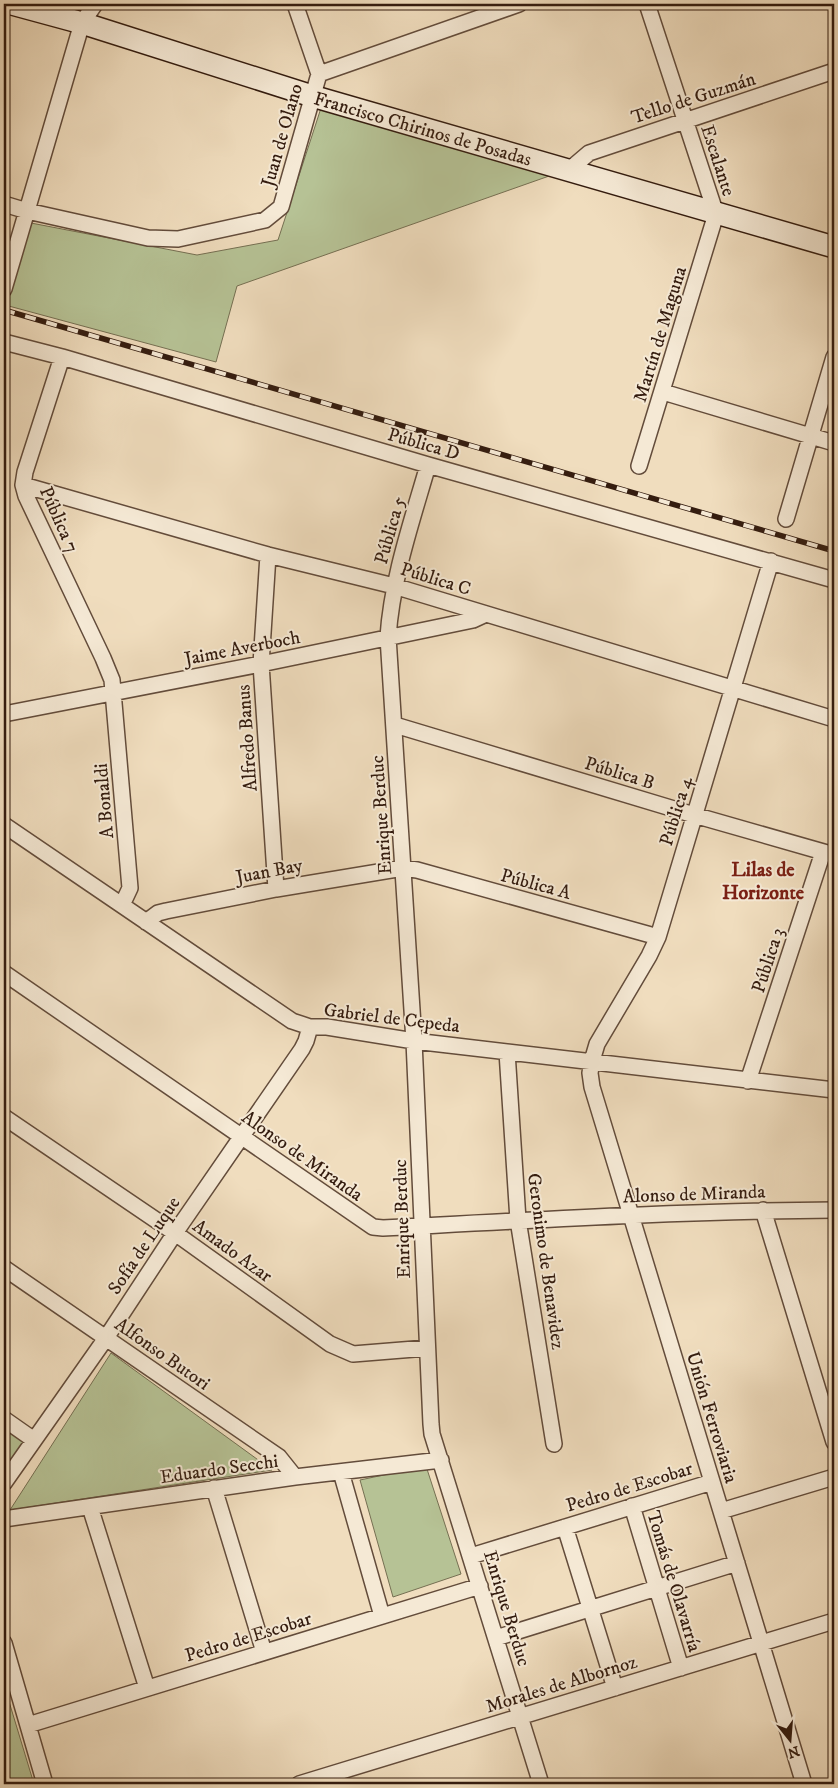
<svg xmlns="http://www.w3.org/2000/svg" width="838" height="1788" font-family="'IM FELL DW Pica',serif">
	<rect width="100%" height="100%" fill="#f0ddbe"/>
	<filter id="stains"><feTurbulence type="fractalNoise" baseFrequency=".004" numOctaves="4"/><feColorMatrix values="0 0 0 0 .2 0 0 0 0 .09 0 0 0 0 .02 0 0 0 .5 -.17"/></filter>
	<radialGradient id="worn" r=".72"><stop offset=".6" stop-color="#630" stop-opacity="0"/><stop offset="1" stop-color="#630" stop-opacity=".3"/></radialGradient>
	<path fill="#b6c295" stroke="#756f52" d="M321,108L552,175L237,286L216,362L5,305L31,223L197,255L278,240Z
		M111,1353L272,1470L10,1510Z
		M4,1426L27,1443L4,1475Z
		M426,1466L461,1574L393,1597L360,1480Z
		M4,1685L34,1784H4Z"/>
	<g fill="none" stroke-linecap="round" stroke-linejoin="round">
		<g stroke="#634c3b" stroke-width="18">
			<path id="minor" d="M295,4L319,74
				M319,74L519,4
				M569,170L589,153L834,71
				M4,204L27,211L148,238L178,239L265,220L281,207L319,74
				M4,289L82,23L95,4
				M4,342L62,357L428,465L834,580
				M62,357L25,472L23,485L26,496L103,658L112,680L130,888L122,905
				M663,392L834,443
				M428,465C412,521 392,578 388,637L414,1041L431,1424L432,1434L541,1784
				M639,466L716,214L647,4
				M23,485L268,555L394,586L834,719
				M786,519L834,357
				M268,555L261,664L276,889
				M771,561C734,687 695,812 658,937L649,956L597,1044L592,1061L590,1073L592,1087L804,1784
				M4,714L261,664L473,620L486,614
				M395,725L694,815L834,855
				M4,825L292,1021L310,1027H327L414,1041L834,1090
				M146,922L158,913L166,911L276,889L403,868L417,870L658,937
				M4,973L373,1227L383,1228C534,1220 684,1211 834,1210
				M507,1052L518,1220L554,1444
				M748,1081L823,852
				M4,1117L175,1233L330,1344L353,1354L427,1348
				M763,1210L834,1442
				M4,1268L279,1457L295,1477
				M4,1419L34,1440
				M341,1472L382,1616
				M4,1483L106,1338L175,1233L302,1049L306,1041L310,1027
				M214,1488L264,1652
				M632,1506L681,1668
				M90,1507L147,1688
				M721,1511L834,1477
				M4,1519L295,1477L441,1460
				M565,1527L615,1688
				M471,1556L712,1482
				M496,1638L737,1563
				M4,1643L45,1784
				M28,1725L480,1586
				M299,1784L834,1621"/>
		</g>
		<g stroke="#341c0f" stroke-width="24">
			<path id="secondary" d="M12,4L82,23L312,96L834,247"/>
		</g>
		<use href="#minor" stroke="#f5e9d5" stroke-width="15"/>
		<use href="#secondary" stroke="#f5e9d5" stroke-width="21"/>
		<g stroke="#341c0f" stroke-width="5.5">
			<path id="rail" d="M4,310L834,551"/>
		</g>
		<use href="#rail" stroke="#f5e9d5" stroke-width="4" stroke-dasharray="11" stroke-linecap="butt"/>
	</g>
	<g text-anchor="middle" stroke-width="4" stroke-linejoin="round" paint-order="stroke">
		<g font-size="19" fill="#341c0f" stroke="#f5e9d5">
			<text transform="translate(693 97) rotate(-18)" y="7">Tello de Guzmán</text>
			<text transform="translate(423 128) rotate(16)" y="7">Francisco Chirinos de Posadas</text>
			<text transform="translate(281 135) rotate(-74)" y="7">Juan de Olano</text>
			<text transform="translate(719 160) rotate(72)" y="7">Escalante</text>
			<text transform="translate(659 334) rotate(-73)" y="7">Martín de Maguna</text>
			<text transform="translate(424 443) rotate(16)" y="7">Pública D</text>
			<text transform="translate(60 519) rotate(66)" y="7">Pública 7</text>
			<text transform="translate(389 530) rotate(-74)" y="7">Pública 5</text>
			<text transform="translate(436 578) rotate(17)" y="7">Pública C</text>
			<text transform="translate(242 647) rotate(-11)" y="7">Jaime Averboch</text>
			<text transform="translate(246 738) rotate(-94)" y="7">Alfredo Banus</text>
			<text transform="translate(620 772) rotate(17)" y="7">Pública B</text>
			<text transform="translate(103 801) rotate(-95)" y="7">A Bonaldi</text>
			<text transform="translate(675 811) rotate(-73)" y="7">Pública 4</text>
			<text transform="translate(380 815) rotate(-94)" y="7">Enrique Berduc</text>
			<text transform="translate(269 870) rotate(-11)" y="7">Juan Bay</text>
			<text transform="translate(536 883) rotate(15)" y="7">Pública A</text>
			<text transform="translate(767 960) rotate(-72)" y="7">Pública 3</text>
			<text transform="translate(392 1017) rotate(7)" y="7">Gabriel de Cepeda</text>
			<text transform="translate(303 1155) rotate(35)" y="7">Alonso de Miranda</text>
			<text transform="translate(694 1193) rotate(-2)" y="7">Alonso de Miranda</text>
			<text transform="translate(401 1219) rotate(-92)" y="7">Enrique Berduc</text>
			<text transform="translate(143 1245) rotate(-56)" y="7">Sofía de Luque</text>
			<text transform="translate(233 1250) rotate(36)" y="7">Amado Azar</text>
			<text transform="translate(547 1261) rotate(82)" y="7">Geronimo de Benavidez</text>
			<text transform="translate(163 1353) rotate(35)" y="7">Alfonso Butori</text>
			<text transform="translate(713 1417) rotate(73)" y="7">Unión Ferroviaria</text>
			<text transform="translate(219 1468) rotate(-8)" y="7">Eduardo Secchi</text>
			<text transform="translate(629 1486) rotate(-17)" y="7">Pedro de Escobar</text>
			<text transform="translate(675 1581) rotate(73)" y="7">Tomás de Olavarría</text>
			<text transform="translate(508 1608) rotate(73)" y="7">Enrique Berduc</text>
			<text transform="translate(248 1636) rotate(-17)" y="7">Pedro de Escobar</text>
			<text transform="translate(561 1683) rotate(-17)" y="7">Morales de Albornoz</text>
		</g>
		<g font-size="20" font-weight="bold" fill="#7a1f14" stroke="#f5e9d5">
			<text x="763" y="876">Lilas de<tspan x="763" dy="23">Horizonte</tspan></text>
		</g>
	</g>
	<rect width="838" height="1788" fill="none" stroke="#f0ddbe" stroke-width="20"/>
	<rect x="5" y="5" width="828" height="1778" fill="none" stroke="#341c0f" stroke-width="2.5"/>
	<rect x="10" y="10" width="818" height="1768" fill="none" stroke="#341c0f"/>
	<g transform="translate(790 1740) rotate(163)" stroke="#f5e9d5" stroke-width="4" paint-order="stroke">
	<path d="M0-4L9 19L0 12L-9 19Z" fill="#341c0f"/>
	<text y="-8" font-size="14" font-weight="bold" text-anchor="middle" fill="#341c0f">N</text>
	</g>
	<rect width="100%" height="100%" filter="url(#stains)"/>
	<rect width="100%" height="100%" fill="url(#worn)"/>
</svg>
